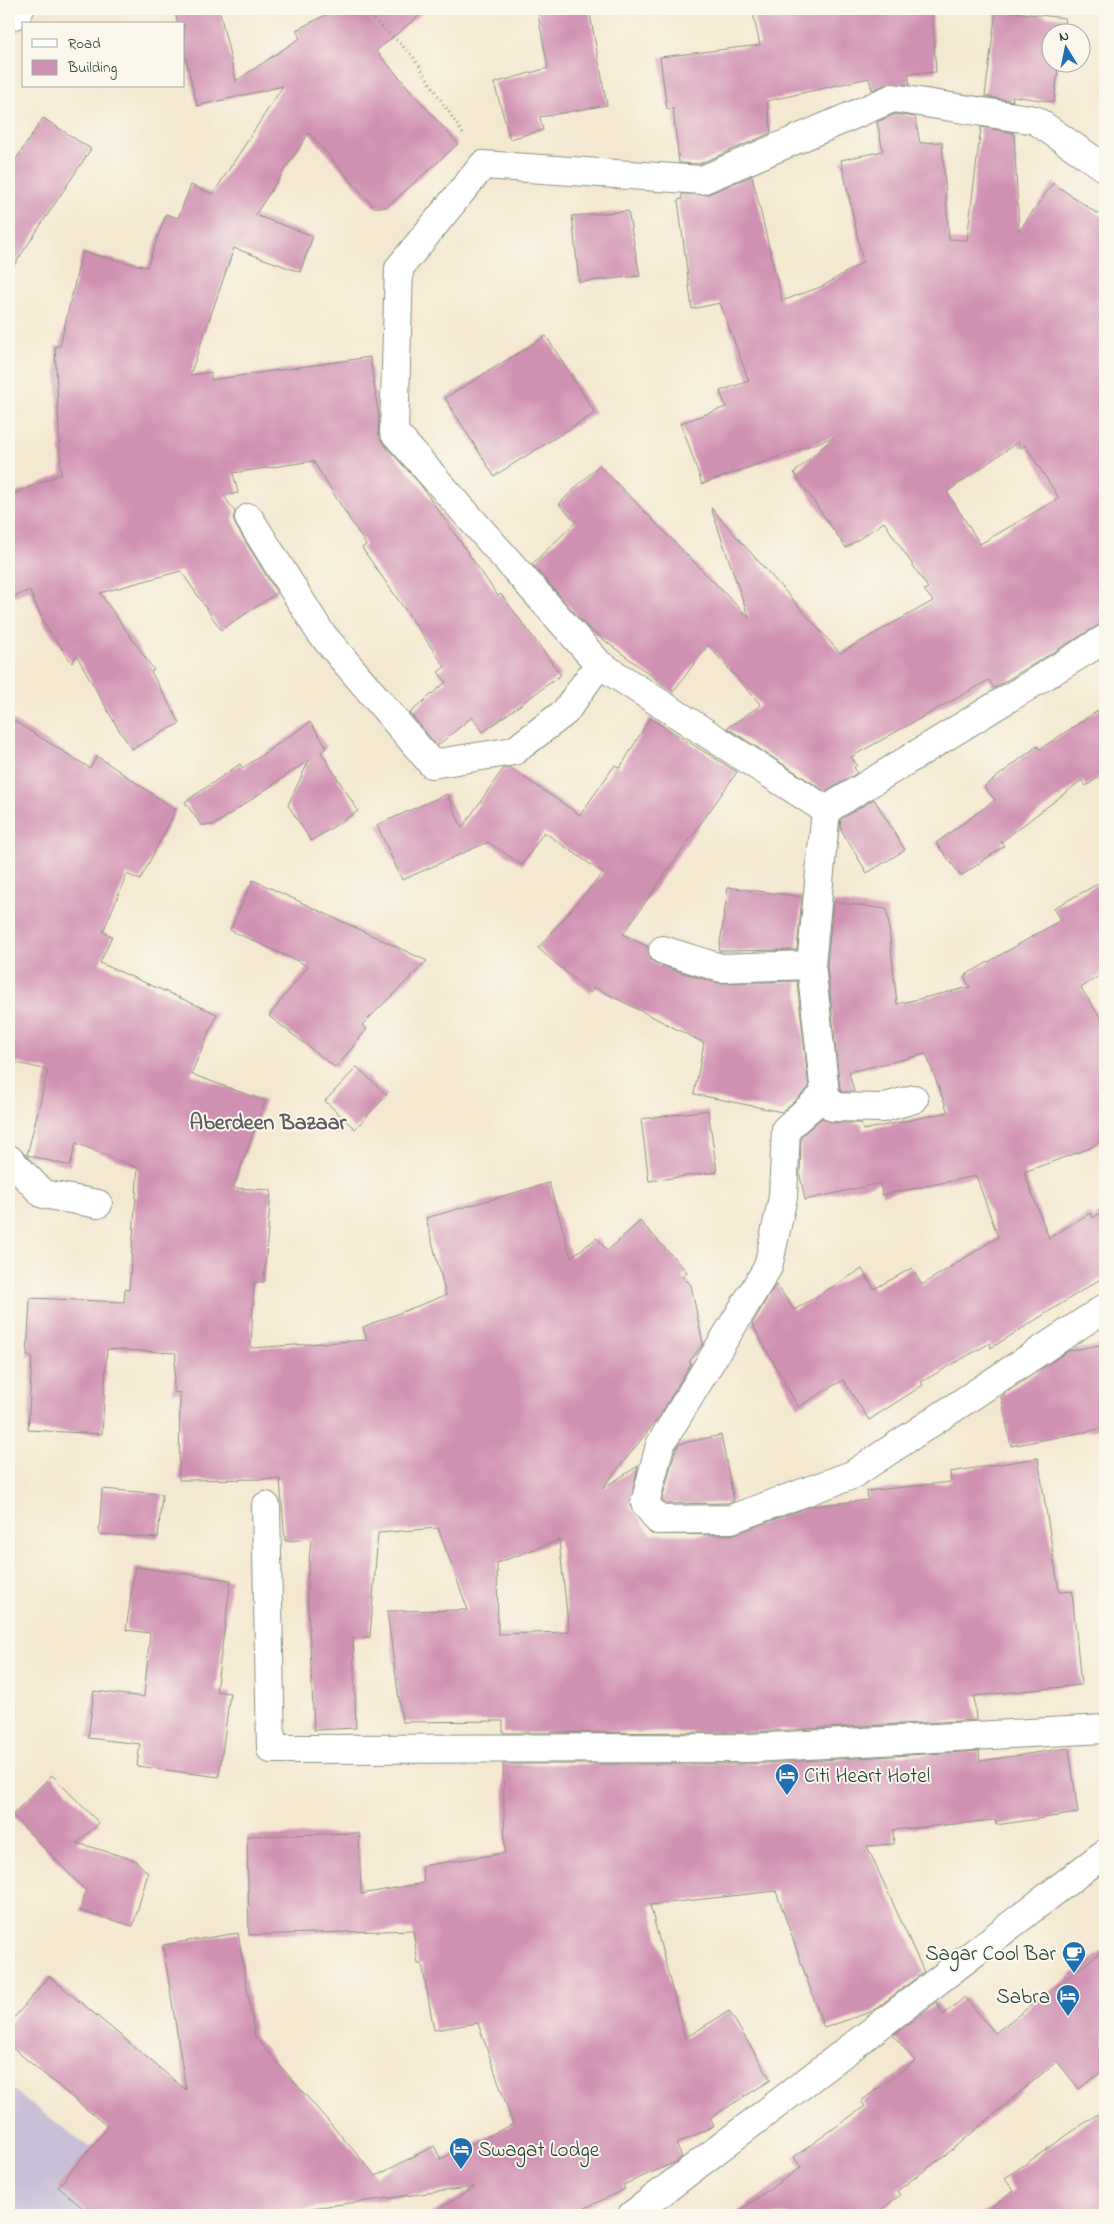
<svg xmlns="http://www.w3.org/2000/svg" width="1114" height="2224" font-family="'Indie Flower',sans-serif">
	<rect width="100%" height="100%" fill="#fbf7ec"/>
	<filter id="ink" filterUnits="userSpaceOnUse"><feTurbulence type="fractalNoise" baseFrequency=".02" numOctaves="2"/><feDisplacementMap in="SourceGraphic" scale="10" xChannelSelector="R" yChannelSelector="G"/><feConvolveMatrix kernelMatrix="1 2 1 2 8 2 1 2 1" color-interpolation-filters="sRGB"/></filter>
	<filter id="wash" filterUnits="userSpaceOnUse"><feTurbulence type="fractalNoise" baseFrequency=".0096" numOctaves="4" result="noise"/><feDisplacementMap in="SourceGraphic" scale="20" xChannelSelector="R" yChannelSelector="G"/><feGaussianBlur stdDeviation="1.12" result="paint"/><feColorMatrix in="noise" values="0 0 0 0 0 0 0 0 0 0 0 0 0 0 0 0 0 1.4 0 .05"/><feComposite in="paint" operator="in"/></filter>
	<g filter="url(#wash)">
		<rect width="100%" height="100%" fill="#f4e8d0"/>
		<path fill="#c9bfd7" d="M9,2087L180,2215H9Z"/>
		<g id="blocks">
			<path fill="#d092b3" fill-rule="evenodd" d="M174,9H219L236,81L300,38L296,30L338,9H427L376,51L458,144L387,207H374L309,133L255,215L313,236L300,272L234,248L190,375L211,372V380L370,357L379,418L378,432L382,442L420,484L498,596L501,594L561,675L483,732L472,717L437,746L410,713L446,682L438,672L445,667L362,548L366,545L313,461L233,473L238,493L224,496L235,512L233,519L236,526L277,593L221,630L181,571L100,593L154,670L151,672L180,723L132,749L117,727L77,656L72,663L45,625L29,590L9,599V496L61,474L55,346H60L82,252L147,267L166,214L178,218L191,185L213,194L283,86L197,106L184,50V24H178Z
				M537,9H589L607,105L540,117L543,130L510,139L494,83L548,68Z
				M752,9H932L936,72L908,74L910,85L887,84L872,90L869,78L767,101L771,133L699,164L679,163L673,108L667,109L660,57L760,45Z
				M996,10L1065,18L1063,32H1052V62H1059L1054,102L1012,96L1013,101L985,96Z
				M895,114L915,117L920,143L942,142L949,239L967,240L981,127L1014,133L1019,231L1053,183L1105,219V623L1097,626L994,688L989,680L851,757L857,765L854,767L857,773L826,792L727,728L761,705L708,645L673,692L588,628L532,564L576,522L559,504L599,465L749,618L711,508L840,653L933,601L924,590L928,588L884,522L846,548L794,473L834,437L702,484L681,423L726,407L720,391L749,381L720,303L692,309L678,200L682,199V194H708L752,176L782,301L823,286L863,262L841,160L883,151L877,122ZM1018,442L1021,448L1025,445L1059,498L980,544L947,492Z
				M43,118L91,149L9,273V170Z
				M628,211L640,276L579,282L572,216Z
				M546,336L595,413L494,476L445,398Z
				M1105,706V773L1086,786L1082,780L1001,842L1004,846L961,876L936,843L995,800L984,787L1037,746L1040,749Z
				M9,718L90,768L97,756L176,810L140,880L127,874L103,932L112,936L100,963L217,1014L191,1074L265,1101L233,1188L271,1190L264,1282H254L251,1348L367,1340L363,1327L446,1295L426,1218L549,1183L571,1257L597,1238L607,1251L640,1221L687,1272L682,1276L691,1285L703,1344L689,1362L691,1363L659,1417L602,1489L638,1466L630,1506L651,1534L731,1535L812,1506L868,1500L867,1491L951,1482L950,1472L1038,1458L1059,1592L1072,1591L1081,1685L974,1696L976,1720L751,1732L503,1733V1721L402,1722L387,1611L468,1610L438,1528L378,1533L370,1637L353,1638L356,1728L314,1730L307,1584L311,1539L285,1541L280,1479L179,1480L180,1393L173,1392L176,1353L107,1349L102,1434L28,1430L32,1356H27L30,1298L124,1302L125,1289L129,1290L138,1168L76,1143L70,1166L27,1155L48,1070L9,1061ZM559,1540L569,1632L498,1634L497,1563Z
				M650,718L737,772L623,934L648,947L651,960L658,965L716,983L797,981L809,1088L782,1112L694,1094L704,1043L594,987L590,993L538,948L603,873L544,832L522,865L488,842L402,880L377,825L447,794L462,828L503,769L510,768L580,815L615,765L620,768Z
				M310,722L327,747L321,752L358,811L311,841L288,805L309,760L214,825H201L185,802L240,764L243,768Z
				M874,799L905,850L867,873L840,828L841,819Z
				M253,880L427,961L362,1025L367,1029L336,1068L269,1016L308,966L230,930Z
				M1105,880V972L1081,988L1105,1025V1138L1090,1148L1024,1172L1049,1238L1090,1213L1093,1218L1105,1210V1276L991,1348L990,1343L921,1382L923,1385L869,1420L843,1380L798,1407L752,1324L774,1287L777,1285L794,1310L862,1269L874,1289L912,1268L922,1285L998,1237L976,1176L882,1195L880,1183L805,1200L800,1176L801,1136L822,1118L833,1123H861L863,1130L948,1112L926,1054L849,1072L854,1092H842L840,1089L827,965L833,902L887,909L897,1004L970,987L964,976L1061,920L1054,908Z
				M728,887L802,897L797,950L719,951Z
				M357,1067L387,1095L355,1129L325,1101Z
				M708,1110L717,1172L649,1181L641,1119Z
				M1105,1344V1428L1011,1446L1001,1396L1068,1351Z
				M721,1435L734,1501L728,1503L666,1504L662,1500L675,1451L679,1444Z
				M102,1489L162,1494L158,1538L99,1534Z
				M135,1567L231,1580L216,1691L230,1693L219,1777L137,1766L140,1744L88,1738L94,1691L144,1697L150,1633L126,1630Z
				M1069,1748L1078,1813L996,1825L995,1820L893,1830L894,1844L867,1846L924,1972L873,2011L824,2028L776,1891L650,1905L685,2038L729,2011L771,2080L710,2118L714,2126L676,2144L682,2157L676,2162L623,2185L625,2189L571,2215H429L475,2187L257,2215H91L58,2187L108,2127L9,2045V2024L49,1976L186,2090L163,1945L238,1933L255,2037L376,2176L434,2146L441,2159L513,2124L478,2023L434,2030L422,1964H418L413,1930L249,1935L247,1836L359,1833L361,1894L424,1883L422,1866L505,1853L503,1764H751L979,1751L980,1761Z
				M52,1775L99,1823L77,1843L135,1860L148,1873L133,1926L80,1911L86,1891L12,1815Z
				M1105,1949V2069L1079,2089L1057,2061L953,2149L897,2191L900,2195L875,2215H733L801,2167L794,2157L865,2106L861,2101L915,2061L893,2035L937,2002L943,2015L965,1997L995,2033Z
				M1105,2109V2215H980L1014,2191L1005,2178Z"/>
		</g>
	</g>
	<g filter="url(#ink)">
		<use href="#blocks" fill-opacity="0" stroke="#8a9282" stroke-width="1"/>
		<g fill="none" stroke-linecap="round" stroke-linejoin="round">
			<g stroke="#8a9282" stroke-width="30">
				<path id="minor" d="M9,17L17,14L20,9
					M1105,168L1035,120L893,98L702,180L483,165L399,268L394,432L599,664L826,810L1105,639
					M249,518L320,632L432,764L514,751L565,712L599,664
					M826,810L811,965L825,1094L786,1129L783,1197L768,1267L660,1445L645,1503L658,1520L731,1519L852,1475L1105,1308
					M663,950L721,968L811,965
					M825,1094L833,1107L882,1108L914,1099
					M9,1159L43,1194L98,1204
					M266,1506L271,1749L751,1748L1105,1729"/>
			</g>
			<g stroke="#8a9282" stroke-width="30">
				<path id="major" d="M632,2215L1105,1853"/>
			</g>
			<path stroke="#8a9282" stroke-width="3" stroke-dasharray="1 4" stroke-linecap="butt" d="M363,9L412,55L465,137"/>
			<use href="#minor" stroke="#fff" stroke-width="28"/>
			<use href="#major" stroke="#fff" stroke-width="28"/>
		</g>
	</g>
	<defs>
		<g id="hotel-pin" transform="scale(1.25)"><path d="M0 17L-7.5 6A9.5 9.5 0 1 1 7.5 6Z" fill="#1f6fb2" stroke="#fbf7ec"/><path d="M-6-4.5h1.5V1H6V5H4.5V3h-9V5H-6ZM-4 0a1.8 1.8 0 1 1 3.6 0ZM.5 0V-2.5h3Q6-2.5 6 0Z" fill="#fff"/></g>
		<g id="cafe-pin" transform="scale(1.25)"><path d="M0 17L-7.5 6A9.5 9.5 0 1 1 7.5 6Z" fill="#1f6fb2" stroke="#fbf7ec"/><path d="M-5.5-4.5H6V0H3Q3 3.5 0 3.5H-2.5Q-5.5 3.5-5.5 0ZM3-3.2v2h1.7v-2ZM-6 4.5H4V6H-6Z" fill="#fff"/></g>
	</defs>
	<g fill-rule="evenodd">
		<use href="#hotel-pin" x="787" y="1775"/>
		<use href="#cafe-pin" x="1074" y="1953"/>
		<use href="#hotel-pin" x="1068" y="1996"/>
		<use href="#hotel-pin" x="461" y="2149"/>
	</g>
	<g text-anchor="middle" stroke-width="4" stroke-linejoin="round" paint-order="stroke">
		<g font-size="21" fill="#1f3d34" stroke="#fbf7ec" text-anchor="start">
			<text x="804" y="1782">Citi Heart Hotel</text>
			<text x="1056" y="1960" text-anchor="end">Sagar Cool Bar</text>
			<text x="1050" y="2003" text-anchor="end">Sabra</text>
			<text x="478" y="2156">Swagat Lodge</text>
		</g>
		<g font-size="22" font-weight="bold" fill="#5d5b60" stroke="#fbf7ec">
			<text x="268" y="1129">Aberdeen Bazaar</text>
		</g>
	</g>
	<rect width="1114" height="2224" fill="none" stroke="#fbf7ec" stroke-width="30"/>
	<rect x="22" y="22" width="162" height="65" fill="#fbf7ec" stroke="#a3ada2"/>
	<rect x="32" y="39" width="25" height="8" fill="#ffffff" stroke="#a3ada2"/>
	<text x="68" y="48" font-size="15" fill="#1f3d34">Road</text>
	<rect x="32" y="60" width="25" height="15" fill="#d092b3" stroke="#a3ada2"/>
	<text x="68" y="72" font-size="15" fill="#1f3d34">Building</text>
	<g transform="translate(1066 48) rotate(350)"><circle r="24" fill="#fbf7ec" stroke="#a3ada2"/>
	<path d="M0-4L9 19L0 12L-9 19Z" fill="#1f6fb2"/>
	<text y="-8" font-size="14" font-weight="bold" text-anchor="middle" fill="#1f3d34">N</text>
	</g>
</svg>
